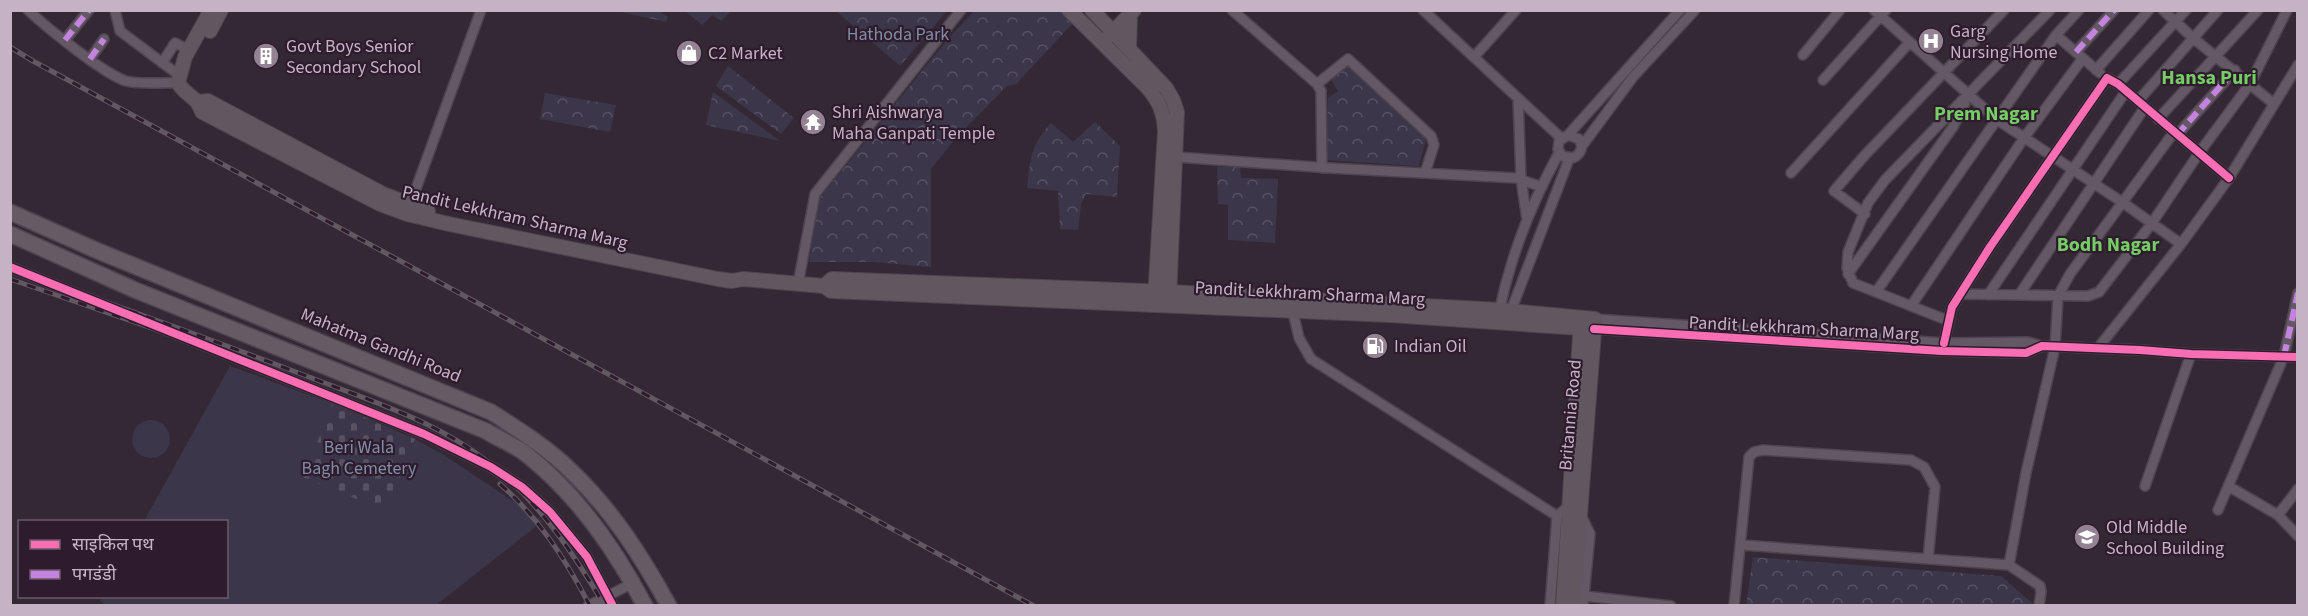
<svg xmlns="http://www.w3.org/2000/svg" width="2308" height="616" font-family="'Source Sans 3','Noto Sans Devanagari',sans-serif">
	<defs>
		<pattern id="cemetery-stones" width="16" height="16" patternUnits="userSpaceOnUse" patternTransform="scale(1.5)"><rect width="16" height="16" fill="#3c364a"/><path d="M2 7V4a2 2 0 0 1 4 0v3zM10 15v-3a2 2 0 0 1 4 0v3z" fill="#575163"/></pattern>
		<pattern id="park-crowns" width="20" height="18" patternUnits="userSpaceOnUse" patternTransform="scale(1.5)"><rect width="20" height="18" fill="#3c364a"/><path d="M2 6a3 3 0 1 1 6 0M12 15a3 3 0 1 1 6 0" fill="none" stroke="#575163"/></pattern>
	</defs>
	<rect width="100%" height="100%" fill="#342834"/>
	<path fill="#3c364a" d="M685,11H731L721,21L712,15L702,25Z
		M230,366L333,404L415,439L444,455L543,521L436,605L107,606L100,601L102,596H226V522L144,521Z
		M132 439a19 19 0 1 1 38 0a19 19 0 1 1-38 0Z"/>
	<path fill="url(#cemetery-stones)" d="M333,404L415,439L386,511L303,477Z"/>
	<path fill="url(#park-crowns)" d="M617,11H659L668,17L666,22Z
		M836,11H947L900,66Z
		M974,11H1062L1074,22L1016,84L1007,86L955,139L931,169V267L874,262H809L819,199L947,40Z
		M728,66L794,118L781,134L716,86Z
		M1346,66L1389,101L1426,139L1419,166L1326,160L1328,98L1338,91L1331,80Z
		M713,92L780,141L706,125Z
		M545,93L616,105L610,132L540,119Z
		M1095,122L1120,146L1117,197L1086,194L1081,204L1078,230L1060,229L1058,191L1027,188C1030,159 1031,145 1051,123L1073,142Z
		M1217,167H1240L1241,178L1278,179L1275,243L1228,240V205L1218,204Z
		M1753,557L2001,576L2032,603L2031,606L1746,605Z"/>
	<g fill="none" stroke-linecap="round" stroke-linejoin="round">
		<g stroke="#4d444d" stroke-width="12">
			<path id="street" d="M28,10C47,28 104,74 126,81C142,85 162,82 178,83
				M115,10L120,31L180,76
				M1232,10L1317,84L1321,91L1322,168
				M1423,10L1561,138
				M1874,10L1996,119L2122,202L2181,244
				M2163,10L2193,38L2274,104
				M2056,35L2100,73
				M65,40L89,10
				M2076,52L2114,10
				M1803,55L1840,10
				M1474,57L1516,10
				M90,59L104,39
				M162,63L175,43L189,50
				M2096,70L2149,10
				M1823,80L1886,10
				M1317,84L1348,59L1431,136L1434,145L1425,173
				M2118,84L2186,10
				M1518,98L1521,179L1527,220
				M2138,101L2218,10
				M2158,119L2258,10
				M1568,135L1579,139C1584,147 1581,154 1573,158L1562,156L1558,149L1559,141L1568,135L1680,10
				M2177,135L2235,70
				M1582,146L1633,77L1695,10
				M1176,157L1329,168L1516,178L1542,187
				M1791,173L1909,43
				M410,205L481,10
				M1865,214L1834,191L1865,155L2004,10
				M10,267L424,434L491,467L522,487L550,512L587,557L613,606
				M1848,274L1953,127L1965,103
				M798,284L815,194L961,10
				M1876,292L2056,35L2079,10
				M1960,294L2088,296L2099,292L2152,223L2199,153L2250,84L2287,10
				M1988,295L2126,91
				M2019,295L2145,107
				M1911,306L2024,138L2083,58
				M1293,312L1299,338L1311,359L1557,516
				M1499,313C1510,258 1532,202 1559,153
				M1509,316L1569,159
				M1595,319L1944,343L2028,342L2042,346
				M1949,321L1853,283L1847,268L1848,252L1868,203L1885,180L2050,10
				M1594,329L1942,351L2026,353L2042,346L2140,350L2191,354L2298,357
				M1944,343L1952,307L1990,247L2107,78L2118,84L2229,178
				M2098,348L2181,244L2229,178L2298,65
				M2145,486L2191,354
				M2228,486L2278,515L2298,536
				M2218,510L2284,356L2298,293
				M1581,515L1590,534L1583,606
				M2278,515L2298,489
				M1742,545L2009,565L2040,586L2041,592L2039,606
				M2009,565L2026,473L2055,347L2058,296L2070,274L2174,132
				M1585,596L1671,606
				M588,606L633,583
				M1550,606L1557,516L1570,505
				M1734,606L1749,457L1754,452L1763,450L1911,460L1924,467L1935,487L1928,559"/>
		</g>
		<g stroke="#4d444d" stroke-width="16">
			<path id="secondary" d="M211,10L185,57L178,83C187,97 197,96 202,112L380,204L407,214L449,224L718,279L732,281L743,279L824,286L831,291L1390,315L1594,329
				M1069,10L1147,87C1159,101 1164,112 1165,131L1155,299
				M1092,10L1166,88L1173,100L1177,112L1169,300
				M210,31L221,10
				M1108,37L1134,10
				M1129,49L1130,14
				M199,102L208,101L383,194L428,211
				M824,286L832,279L1170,292L1500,310L1595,319L1573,606
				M1563,606L1581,320"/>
		</g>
		<g stroke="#4e434e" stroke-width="18">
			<path id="primary" d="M10,212L98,251L491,412C519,430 548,448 572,472C612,510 642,557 669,606
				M10,234L135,290L486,431C499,439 514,445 526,454C577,494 615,549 645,606"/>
		</g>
		<use href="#street" stroke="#635863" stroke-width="9"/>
		<use href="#secondary" stroke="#605760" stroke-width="14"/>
		<use href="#primary" stroke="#645b65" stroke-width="15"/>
		<g stroke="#625862" stroke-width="5">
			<path id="rail" d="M10,47L33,61L1034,606
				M10,269C111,303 210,339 309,377C376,403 444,423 499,471C544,509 574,555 605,606
				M10,279L212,349
				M500,484C539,518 566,560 590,606"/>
		</g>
		<use href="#rail" stroke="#2e1c2e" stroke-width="3" stroke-dasharray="9" stroke-linecap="butt"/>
		<path stroke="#c483df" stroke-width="6" stroke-dasharray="12 6" stroke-linecap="butt" d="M65,40L89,10
			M2076,52L2114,10
			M90,59L104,39
			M2177,135L2235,70
			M2284,356L2298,293"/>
		<g stroke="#2e1c2e" stroke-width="11">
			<path id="cycleway" d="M10,267L424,434L491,467L522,487L550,512L587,557L613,606
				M1594,329L1942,351L2026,353L2042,346L2140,350L2191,354L2298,357
				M1944,343L1952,307L1990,247L2107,78L2118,84L2229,178"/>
		</g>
		<use href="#cycleway" stroke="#f96db3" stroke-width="8"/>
	</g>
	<defs>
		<g id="hospital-disc" transform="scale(1.35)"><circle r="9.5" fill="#938292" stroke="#2e1c2e"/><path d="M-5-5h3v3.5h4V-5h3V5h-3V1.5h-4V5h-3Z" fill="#fff"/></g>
		<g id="shop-disc" transform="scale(1.35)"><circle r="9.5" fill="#938292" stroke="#2e1c2e"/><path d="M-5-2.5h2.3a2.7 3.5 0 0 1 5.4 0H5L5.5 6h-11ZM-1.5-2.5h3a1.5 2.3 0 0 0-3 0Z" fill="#fff"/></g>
		<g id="building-disc" transform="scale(1.35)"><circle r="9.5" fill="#938292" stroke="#2e1c2e"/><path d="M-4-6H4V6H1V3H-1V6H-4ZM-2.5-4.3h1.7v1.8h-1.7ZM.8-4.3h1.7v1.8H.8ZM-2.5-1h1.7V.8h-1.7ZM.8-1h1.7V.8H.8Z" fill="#fff"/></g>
		<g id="temple-disc" transform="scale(1.35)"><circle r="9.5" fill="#938292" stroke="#2e1c2e"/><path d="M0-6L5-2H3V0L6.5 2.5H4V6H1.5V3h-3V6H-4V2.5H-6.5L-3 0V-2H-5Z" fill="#fff"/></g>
		<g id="fuel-disc" transform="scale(1.35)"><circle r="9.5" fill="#938292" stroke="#2e1c2e"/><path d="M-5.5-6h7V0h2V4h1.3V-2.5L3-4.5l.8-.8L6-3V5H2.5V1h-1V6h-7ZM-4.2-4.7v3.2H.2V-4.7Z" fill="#fff"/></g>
		<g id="school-disc" transform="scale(1.35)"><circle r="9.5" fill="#938292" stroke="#2e1c2e"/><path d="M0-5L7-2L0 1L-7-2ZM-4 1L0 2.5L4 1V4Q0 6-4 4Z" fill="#fff"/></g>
	</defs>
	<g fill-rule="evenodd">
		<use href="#hospital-disc" x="1931" y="41"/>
		<use href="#shop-disc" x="689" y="53"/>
		<use href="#building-disc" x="266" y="56"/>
		<use href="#temple-disc" x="813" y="122"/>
		<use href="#fuel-disc" x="1375" y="346"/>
		<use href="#school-disc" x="2087" y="537"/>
	</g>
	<g text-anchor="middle" stroke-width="4.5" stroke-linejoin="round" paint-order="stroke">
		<g font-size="18" fill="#c6b2c5" stroke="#2e1c2e" text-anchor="start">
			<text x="1950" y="37">Garg<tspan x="1950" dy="21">Nursing Home</tspan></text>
			<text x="286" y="52">Govt Boys Senior<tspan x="286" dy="21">Secondary School</tspan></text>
			<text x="708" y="59">C2 Market</text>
			<text x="832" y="118">Shri Aishwarya<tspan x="832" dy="21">Maha Ganpati Temple</tspan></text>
			<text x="1394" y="352">Indian Oil</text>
			<text x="2106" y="533">Old Middle<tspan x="2106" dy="21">School Building</tspan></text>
		</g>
		<g font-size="18" fill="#808ea5" stroke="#2e1c2e">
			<text x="898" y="40">Hathoda Park</text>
			<text x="359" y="453">Beri Wala<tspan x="359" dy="21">Bagh Cemetery</tspan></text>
		</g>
		<g font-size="18" fill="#c6b2c5" stroke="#2e1c2e">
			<text transform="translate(515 217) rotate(13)" y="6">Pandit Lekkhram Sharma Marg</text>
			<text transform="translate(1310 293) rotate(3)" y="6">Pandit Lekkhram Sharma Marg</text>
			<text transform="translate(1804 328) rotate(3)" y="6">Pandit Lekkhram Sharma Marg</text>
			<text transform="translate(381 345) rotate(22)" y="6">Mahatma Gandhi Road</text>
			<text transform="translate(1570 415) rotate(-85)" y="6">Britannia Road</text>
		</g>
		<g font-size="20" font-weight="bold" fill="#75ce64" stroke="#2e1c2e">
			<text x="2209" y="84">Hansa Puri</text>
			<text x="1986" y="120">Prem Nagar</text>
			<text x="2108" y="251">Bodh Nagar</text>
		</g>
	</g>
	<rect width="2308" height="616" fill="none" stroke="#c6b2c5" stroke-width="24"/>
	<rect x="18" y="520" width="210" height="78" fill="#2e1c2e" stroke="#6b586a" stroke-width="1.5"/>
	<rect x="30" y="540" width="30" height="9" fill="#f96db3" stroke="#6b586a" stroke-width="1.5"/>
	<text x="72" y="550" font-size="18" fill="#c6b2c5">साइकिल पथ</text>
	<rect x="30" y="570" width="30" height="9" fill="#c483df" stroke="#6b586a" stroke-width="1.5"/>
	<text x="72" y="580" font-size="18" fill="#c6b2c5">पगडंडी</text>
</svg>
